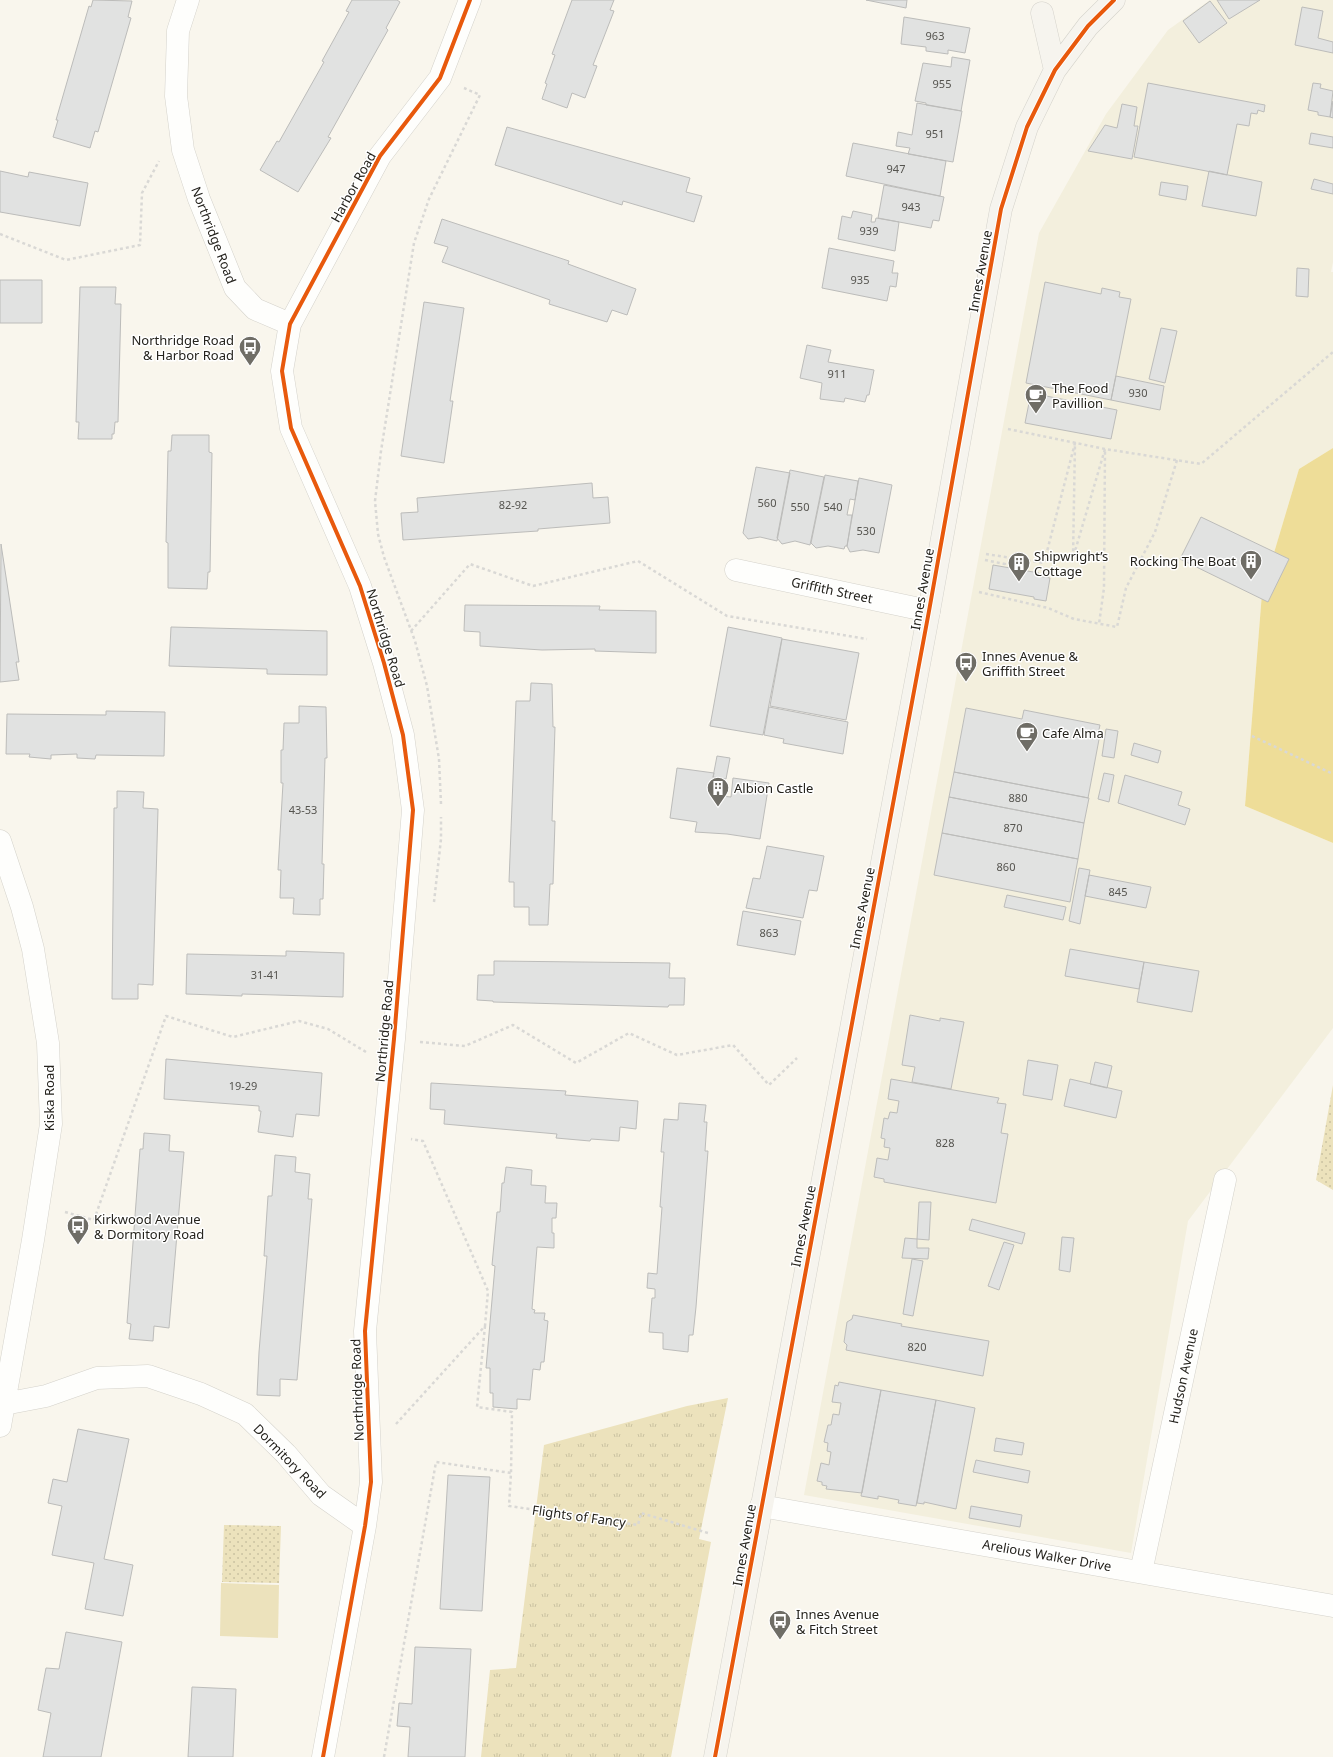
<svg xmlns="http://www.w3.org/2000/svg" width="1333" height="1757" font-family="'Noto Sans',sans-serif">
	<defs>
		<pattern id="grass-tufts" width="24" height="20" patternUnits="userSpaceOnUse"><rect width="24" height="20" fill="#ece2bc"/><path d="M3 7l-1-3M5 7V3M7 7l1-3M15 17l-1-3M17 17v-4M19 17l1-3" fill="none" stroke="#cac2a1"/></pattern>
		<pattern id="park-dots" width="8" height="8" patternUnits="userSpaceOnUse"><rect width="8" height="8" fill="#ece2bc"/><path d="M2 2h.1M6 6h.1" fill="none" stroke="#cac2a1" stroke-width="1.8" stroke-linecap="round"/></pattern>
	</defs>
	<rect width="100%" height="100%" fill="#f9f6ed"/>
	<path fill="#f3efdd" d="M1210,0H1333V262L1331,272H1333V448L1299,469L1262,593L1245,806L1333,843V1028L1188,1221L1131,1553L804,1495L1039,233L1106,114L1168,30Z"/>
	<path fill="url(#grass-tufts)" d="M728,1398L699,1539L711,1542L671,1757H481L490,1670L516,1668L544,1445L687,1406Z"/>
	<path fill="url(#park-dots)" d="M1333,1085V1190L1316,1180Z
		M224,1525L281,1526L279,1583L222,1582Z"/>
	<path fill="#ece2bc" d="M221,1583L279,1585L278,1638L220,1636Z"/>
	<path fill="#eedd98" d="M1333,448V843L1245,806L1262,593L1299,469Z"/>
	<path fill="#e1e2e1" stroke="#bcbcba" d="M93,0L132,1L128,17L131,18L98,132L95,131L90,148L53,137L58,120H56L89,6L91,7Z
		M352,0H397L400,2L386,28L388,30L328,137L331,138L298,192L260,170L277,141L279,142L324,62L322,61L349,12L346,11Z
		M572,0H614L610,10L614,11L593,65L597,66L585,98L572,93L567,108L542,99L547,84L545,83L555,55L552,54Z
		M866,0H907L906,8Z
		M1217,0H1260L1229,19Z
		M1210,1L1227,23L1199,43L1183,21Z
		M1302,7L1323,11L1318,38L1333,42V53L1295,45Z
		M904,17L970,28L965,53L948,50V54L926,51V47L901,44Z
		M952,57L970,60L961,111L926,105V103L915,101L923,63L951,67Z
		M1148,83L1265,105L1264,112L1258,110L1257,114L1251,113L1249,126L1237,124L1227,175L1134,157Z
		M1313,83L1321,84L1320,88L1333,91L1330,117L1318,115V112L1308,110Z
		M1333,101V118L1330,117Z
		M917,103L962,111L953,162L908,154L910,148L896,146L898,132L912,135Z
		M1122,104L1137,107L1134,126H1138L1132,159L1088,151L1105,125L1117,128Z
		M507,127L690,178L686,192L702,196L694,222L623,201L622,205L495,165Z
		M1311,133L1333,137V148L1309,144Z
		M853,143L946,161L940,196L846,176Z
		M0,171L28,177L29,172L88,183L80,226L0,212Z
		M1209,171L1262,182L1256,216L1202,206Z
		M1314,179L1333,184V194L1311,189Z
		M1161,182L1188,186L1186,200L1159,195Z
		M884,185L944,197L939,221L933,220L931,228L878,218Z
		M853,211L872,215L871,222H875L876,218L899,222L895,251L838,239L842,216L851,218Z
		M442,219L569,261L568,264L636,289L627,315L612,310L607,322L549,304L550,300L442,262L448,247L434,243Z
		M829,248L894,261L892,273H898L896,287L890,286L887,301L822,288Z
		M1297,268L1309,269L1308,297L1296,296Z
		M0,280H42V323H0Z
		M1045,282L1101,294L1102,288L1120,292L1119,297L1131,299L1111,400L1026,383Z
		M80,287H116L115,304H121L118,422H115L114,434H112V439H78L79,422H76Z
		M424,302L464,308L450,401H453L444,463L401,456Z
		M1161,328L1177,331L1165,383L1149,379Z
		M807,345L831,350L828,362L874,370L869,395H867L865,402L845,398L844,402L820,399L822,383L800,378Z
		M1116,376L1164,386L1160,410L1111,400Z
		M1031,393L1117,410L1111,439L1025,423Z
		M172,435H209V452L212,453L210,572H208L207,589L168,588V543L166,542L168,451H171Z
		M756,467L790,473L777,541L760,537L748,539L743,533Z
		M790,470L824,477L810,545L795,541L782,544L777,538Z
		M825,475L858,481L855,500L850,499L847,515H852L847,546H845L844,549L828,546L816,548L811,543Z
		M859,478L892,485L879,553L863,550L850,552L847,546Z
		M592,483L593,498L608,497L610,523L538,529V531L403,540L401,513L418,512L417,498Z
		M1201,517L1289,559L1268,602L1180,559Z
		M1,544L19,662H16L19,680L0,682Z
		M993,565L1039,573L1038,576L1050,578L1046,601L1034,599V597L989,589Z
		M465,605L600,606L599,610L656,611V653L595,651V649L542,650L480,646V632L464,631Z
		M171,627L327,631V675L267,674V669L169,666Z
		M728,627L782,638L763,735L710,726Z
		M782,639L859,653L846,720L770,706Z
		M531,683L552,684L553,727H555L552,821H555L553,884H550L548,925H529V907H514V882H509L516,701H530Z
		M299,706L326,707L327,758H325L322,864H324L323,899H320V915L293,914L294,898H280L281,870H278L283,783H281V750H283L284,723H299Z
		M769,707L848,722L843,754L783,743L784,739L764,735Z
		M966,708L1022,719L1024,710L1100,725L1098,734H1100L1088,798L954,772Z
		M106,711L165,712L164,756L96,755L95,759L77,758V754L51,755V759L29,757L30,754H6L7,714L106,715Z
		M1106,729L1118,731L1114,758L1102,756Z
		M1134,743L1161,751L1158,763L1131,755Z
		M717,756L730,758L726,779L713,777Z
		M677,768L714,773L710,795L731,797L733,778L769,783L760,839L727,834L695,832L697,822L670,818Z
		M954,772L1089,798L1084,823L949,797Z
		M1104,773L1114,775L1109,802L1098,799Z
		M1125,775L1182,792L1178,805L1190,809L1185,825L1118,803Z
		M117,791L144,792L143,808L158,809L153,985L138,984V999H112L114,808H117Z
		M949,797L1084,823L1078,859L942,833Z
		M942,833L1078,859L1070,902L934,875Z
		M767,846L824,856L817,891L809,890L803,918L746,908L753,878L760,879Z
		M1079,868L1090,870L1080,924L1069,921Z
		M1089,875L1151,887L1146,908L1085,896Z
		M1007,895L1066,907L1063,920L1004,907Z
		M743,911L801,921L795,955L737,945Z
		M1070,949L1144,962L1139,989L1065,976Z
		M286,951L344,953L343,997L242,994V996L186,994L187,954L286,956Z
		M494,961L670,963L669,978H685L684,1005H669L668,1007L493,1002V1001L477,1000L478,975H494Z
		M1144,962L1199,971L1192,1012L1137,1002Z
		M910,1015L940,1021V1018L964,1022L951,1089L912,1082L915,1067L902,1065Z
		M166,1059L322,1073L319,1116L296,1114L293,1137L258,1132L261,1111H259V1106L164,1099Z
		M1028,1060L1058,1065L1052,1100L1023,1095Z
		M1095,1062L1112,1066L1107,1088L1090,1084Z
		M891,1079L999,1098L997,1103L1006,1104L1001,1133L1008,1134L996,1203L884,1182V1179L874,1177L877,1158L888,1160L890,1148L884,1147L885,1139L881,1138L884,1118L888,1119L890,1112L897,1113L899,1101L888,1099Z
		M1070,1079L1122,1091L1116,1118L1064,1106Z
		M431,1083L566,1091L565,1095L638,1101L636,1129L620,1127L619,1141L591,1139L590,1141L556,1138L557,1134L444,1124L445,1110L430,1109Z
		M679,1103L706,1105L704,1122H707L705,1151H708L696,1307L693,1335H689L688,1352L663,1349V1333L649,1332L652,1298H655V1289L647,1288L648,1273L657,1274L662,1207H660L664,1152H661L664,1119L678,1120Z
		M144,1133L170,1135L169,1151L184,1152L169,1328L154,1326L153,1341L129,1339L131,1324L127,1323L140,1149H143Z
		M275,1155L296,1157L295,1172L310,1174L308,1199H312L297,1380L280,1379V1396L257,1395L259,1352L267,1256H264L268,1196H272Z
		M506,1167L532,1170L531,1185L546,1186L545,1203H557L556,1218H552V1233H554V1248L537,1247L532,1309L535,1310L534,1313H545L544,1320L548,1321L544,1362H541L540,1370L533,1369L530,1400L517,1399V1409L493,1407V1393H490V1368H486L495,1266L492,1265L497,1212H500L502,1183H504Z
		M919,1202H931L929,1240L917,1239Z
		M972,1219L1025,1233L1022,1244L969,1230Z
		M1062,1237L1074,1238L1070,1272L1059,1270Z
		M905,1238L917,1239V1248H929L928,1259L902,1258Z
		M1004,1242L1014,1245L999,1290L988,1286Z
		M912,1259L923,1261L913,1316L903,1314Z
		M853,1315L902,1324L901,1326L989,1341L983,1376L846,1350L847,1345L844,1342L847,1322L852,1319Z
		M839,1382L881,1390L862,1493L826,1489L827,1486L822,1485V1482L817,1481L821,1463L829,1465L831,1452L827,1451L828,1443L824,1442L828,1425H831L833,1414L839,1415L841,1403L832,1402L835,1385L838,1386Z
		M881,1390L936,1400L916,1506L898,1503L899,1500L878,1496V1499L861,1496Z
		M936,1400L975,1408L956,1509L924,1502V1504L917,1503Z
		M78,1429L129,1439L104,1559L133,1565L123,1616L85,1609L94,1563L52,1555L62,1506L48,1503L53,1479L67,1482Z
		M996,1438L1024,1443L1022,1455L994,1451Z
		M976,1460L1030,1471L1028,1483L973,1472Z
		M448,1475L490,1477L482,1611L440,1609Z
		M971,1506L1022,1515L1020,1527L969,1518Z
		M66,1632L122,1642L101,1757H43L51,1713L38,1710L46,1668L59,1669Z
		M415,1647L471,1649L465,1757H408L410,1727L397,1726L399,1703L412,1704Z
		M192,1687L236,1689L233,1757H188Z"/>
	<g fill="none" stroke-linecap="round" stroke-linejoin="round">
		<g stroke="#d4d2cb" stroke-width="23">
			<path id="minor" d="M188,0L178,31L176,96L183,150L199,199L235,288L255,309L290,324
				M736,570L929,611
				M0,841L22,907L33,949L48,1043L51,1124L33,1240L0,1426
				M4,1404L46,1396L97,1378L148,1376L201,1394L245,1414L286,1454L321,1495L365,1526
				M761,1506L1333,1606
				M1141,1572L1225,1180
				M323,1757L365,1526L371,1482L365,1331L394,1039L413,810L403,735L384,663L360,586L291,428L282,371L290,324L380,156L440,78L470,0"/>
		</g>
		<g stroke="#d4d2cb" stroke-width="23">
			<path id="secondary" d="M1042,13L1055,70
				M715,1757L929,611L1001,209L1027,127L1055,70L1088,26L1114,0"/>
		</g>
		<path stroke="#d9d8d5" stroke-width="2.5" stroke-dasharray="3 3" stroke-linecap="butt" d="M0,234L66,260L140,245L142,193L159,161
			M1008,429L1105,449L1201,464L1333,352
			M986,554L1044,563L1075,443L1073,558L1105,449L1104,588L1099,624
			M985,560L1005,564L1004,567
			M979,592L1048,608L1074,619L1117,627L1126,588L1155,532L1177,460
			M411,631L470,564L533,586L638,561L727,616L867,639
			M1252,736L1333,774
			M441,804L439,759L427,686L415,641L384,557L378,534L375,501L381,451L414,243L429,199L480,95L464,88
			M434,902L441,839V817
			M420,1042L465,1046L513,1025L576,1063L629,1033L677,1055L733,1045L769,1085L797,1058
			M65,1212L94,1220L166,1016L233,1037L299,1021L328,1029L366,1052
			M485,1326L477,1407L512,1412L511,1473
			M396,1424L485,1326L488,1291L423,1141L411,1139
			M384,1757L436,1462L511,1473L509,1506L638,1525L641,1513L708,1533"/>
		<use href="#minor" stroke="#fefefc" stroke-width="22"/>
		<use href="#secondary" stroke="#f6f4ee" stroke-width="22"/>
		<g stroke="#fff" stroke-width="6">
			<path id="cycleway" d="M323,1757L365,1526L371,1482L365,1331L394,1039L413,810L403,735L384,663L360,586L291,428L282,371L290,324L380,156L440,78L470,0
				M715,1757L929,611L1001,209L1027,127L1055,70L1088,26L1114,0"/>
		</g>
		<use href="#cycleway" stroke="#e8590c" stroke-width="4"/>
	</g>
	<defs>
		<g id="bus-pin" transform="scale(1.15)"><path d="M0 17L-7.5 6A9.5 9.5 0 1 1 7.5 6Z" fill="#6f6d66" stroke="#fff"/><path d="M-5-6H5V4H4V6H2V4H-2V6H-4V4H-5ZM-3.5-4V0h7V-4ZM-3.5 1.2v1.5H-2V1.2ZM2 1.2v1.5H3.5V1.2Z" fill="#fff"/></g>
		<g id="cafe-pin" transform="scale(1.15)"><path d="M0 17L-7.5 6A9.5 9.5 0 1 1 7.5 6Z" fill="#6f6d66" stroke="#fff"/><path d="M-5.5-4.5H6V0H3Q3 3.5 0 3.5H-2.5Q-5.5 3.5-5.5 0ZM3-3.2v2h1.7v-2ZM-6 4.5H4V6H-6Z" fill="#fff"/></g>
		<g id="building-pin" transform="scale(1.15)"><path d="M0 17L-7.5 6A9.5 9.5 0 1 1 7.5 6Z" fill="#6f6d66" stroke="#fff"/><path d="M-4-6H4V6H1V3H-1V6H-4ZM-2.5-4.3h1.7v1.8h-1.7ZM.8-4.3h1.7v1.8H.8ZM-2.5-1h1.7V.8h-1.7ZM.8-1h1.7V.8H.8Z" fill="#fff"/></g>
	</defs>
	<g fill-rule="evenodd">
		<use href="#bus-pin" x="250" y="347"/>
		<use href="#cafe-pin" x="1036" y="395"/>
		<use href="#building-pin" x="1251" y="561"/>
		<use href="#building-pin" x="1019" y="563"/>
		<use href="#bus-pin" x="966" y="663"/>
		<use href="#cafe-pin" x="1027" y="733"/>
		<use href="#building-pin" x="718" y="788"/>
		<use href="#bus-pin" x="78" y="1226"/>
		<use href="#bus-pin" x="780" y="1621"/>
	</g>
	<g text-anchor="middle" stroke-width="3" stroke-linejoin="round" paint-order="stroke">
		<g font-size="11" fill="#55544f">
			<text x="935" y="40">963</text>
			<text x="942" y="88">955</text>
			<text x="935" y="138">951</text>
			<text x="896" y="173">947</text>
			<text x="911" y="211">943</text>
			<text x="869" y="235">939</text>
			<text x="860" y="284">935</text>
			<text x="837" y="378">911</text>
			<text x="1138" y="397">930</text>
			<text x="767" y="507">560</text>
			<text x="513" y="509">82-92</text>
			<text x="800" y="511">550</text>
			<text x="833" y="511">540</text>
			<text x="866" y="535">530</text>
			<text x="1018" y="802">880</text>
			<text x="303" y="814">43-53</text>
			<text x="1013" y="832">870</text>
			<text x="1006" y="871">860</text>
			<text x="1118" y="896">845</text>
			<text x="769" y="937">863</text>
			<text x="265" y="979">31-41</text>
			<text x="243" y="1090">19-29</text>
			<text x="945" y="1147">828</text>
			<text x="917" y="1351">820</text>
		</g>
		<g font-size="13" fill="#25231d" stroke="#fff">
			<text transform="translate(353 187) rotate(-61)" y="5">Harbor Road</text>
			<text transform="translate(214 235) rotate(69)" y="5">Northridge Road</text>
			<text transform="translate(980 271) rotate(-80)" y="5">Innes Avenue</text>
			<text transform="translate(922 589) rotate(-80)" y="5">Innes Avenue</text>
			<text transform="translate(832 590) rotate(12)" y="5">Griffith Street</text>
			<text transform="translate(386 638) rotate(73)" y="5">Northridge Road</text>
			<text transform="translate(862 908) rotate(-79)" y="5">Innes Avenue</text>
			<text transform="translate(384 1031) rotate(-85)" y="5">Northridge Road</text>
			<text transform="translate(49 1098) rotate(-90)" y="5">Kiska Road</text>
			<text transform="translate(803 1226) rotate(-79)" y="5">Innes Avenue</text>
			<text transform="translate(1183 1376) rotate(-78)" y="5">Hudson Avenue</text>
			<text transform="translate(357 1390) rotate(-92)" y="5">Northridge Road</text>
			<text transform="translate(290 1461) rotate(46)" y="5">Dormitory Road</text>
			<text transform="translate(579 1516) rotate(8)" y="5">Flights of Fancy</text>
			<text transform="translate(744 1545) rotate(-80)" y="5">Innes Avenue</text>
			<text transform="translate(1047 1555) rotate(10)" y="5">Arelious Walker Drive</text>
		</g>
		<g font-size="13" fill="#25231d" stroke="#fff" text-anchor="start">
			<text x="234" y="345" text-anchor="end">Northridge Road<tspan x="234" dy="15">&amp; Harbor Road</tspan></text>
			<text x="1052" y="393">The Food<tspan x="1052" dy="15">Pavillion</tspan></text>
			<text x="1034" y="561">Shipwright’s<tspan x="1034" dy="15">Cottage</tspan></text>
			<text x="1236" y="566" text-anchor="end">Rocking The Boat</text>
			<text x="982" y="661">Innes Avenue &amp;<tspan x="982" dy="15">Griffith Street</tspan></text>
			<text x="1042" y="738">Cafe Alma</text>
			<text x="734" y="793">Albion Castle</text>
			<text x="94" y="1224">Kirkwood Avenue<tspan x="94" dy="15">&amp; Dormitory Road</tspan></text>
			<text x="796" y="1619">Innes Avenue<tspan x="796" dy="15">&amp; Fitch Street</tspan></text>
		</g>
	</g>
</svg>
